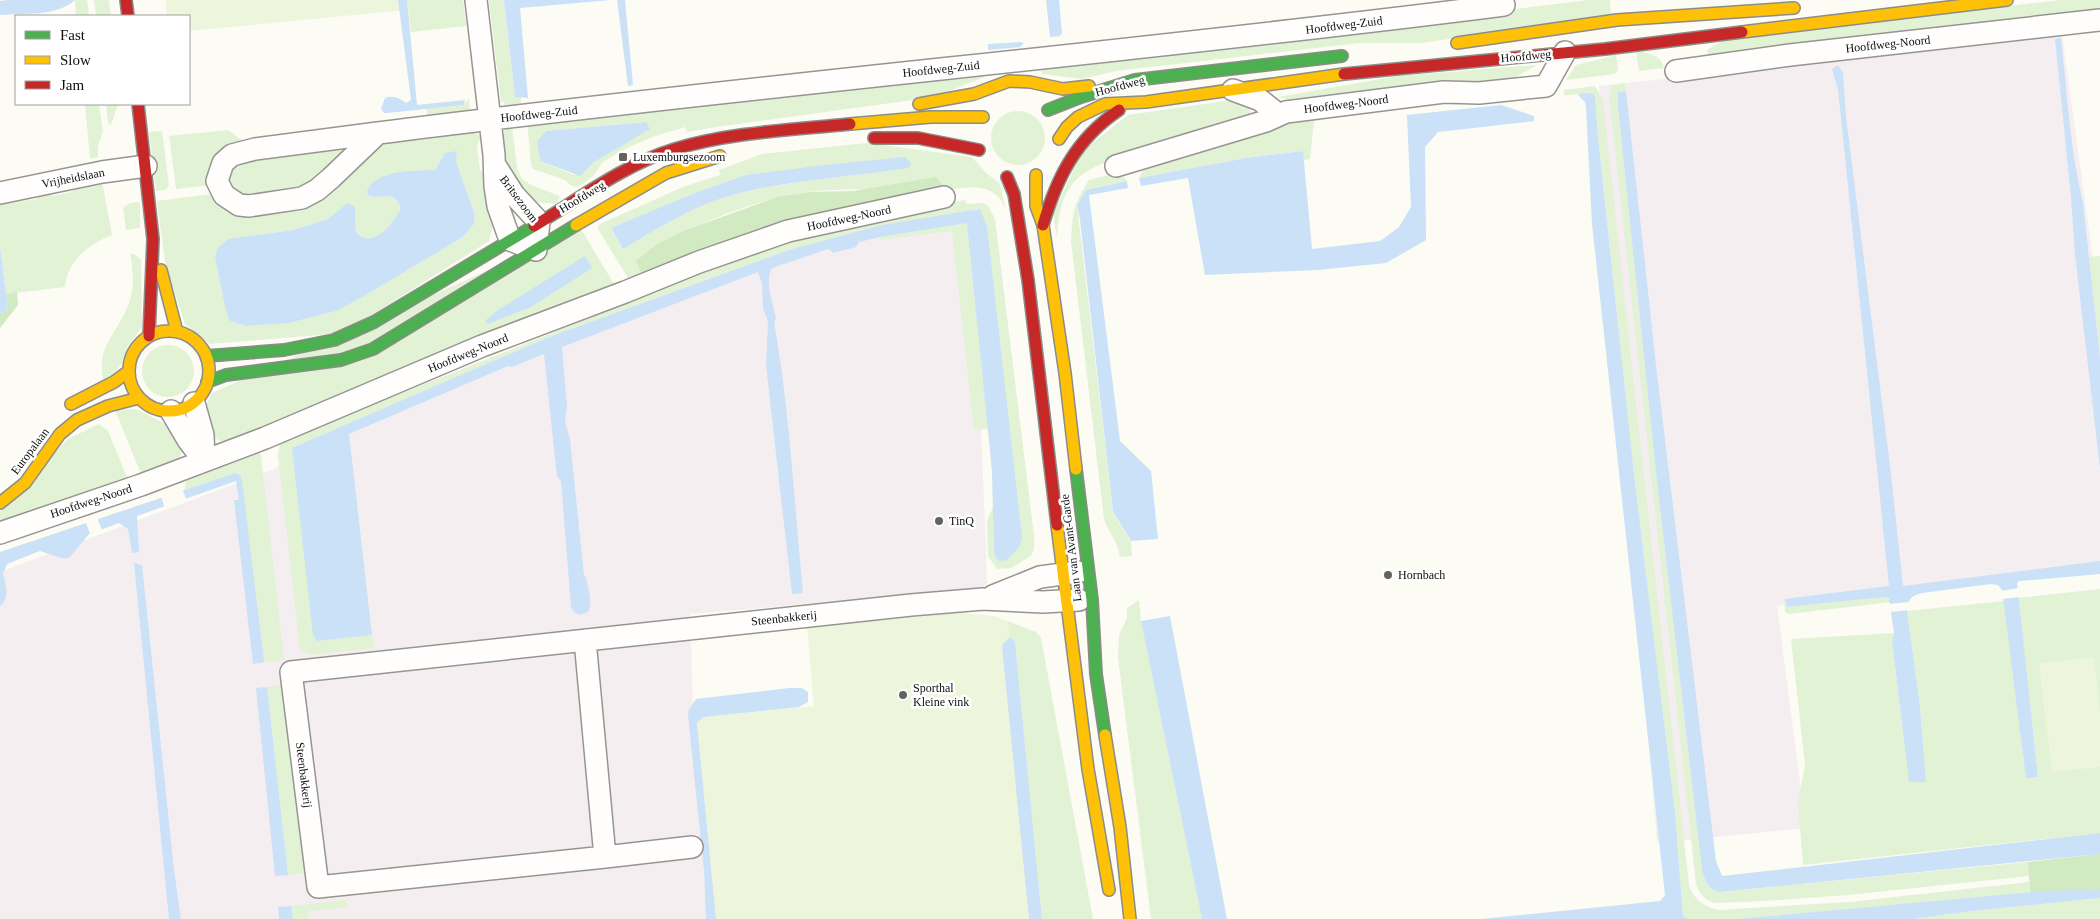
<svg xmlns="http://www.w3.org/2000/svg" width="2100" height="919" font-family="'Times New Roman',serif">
	<rect width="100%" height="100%" fill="#fcfbf4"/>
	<path fill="#f4eef1" d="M2062,36L2100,309V564L1777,606L1806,828L1657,843L1599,86Z
		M973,216L987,583L981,589L690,614L693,709L707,919H0V572L277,468L282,459L537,349L830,244Z"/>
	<path fill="#e2f2d4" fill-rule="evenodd" d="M75,0H87L89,16H76Z
		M94,0H109L111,16H96Z
		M407,0H463L466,26L411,32Z
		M489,0H504L515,97H521V108L505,109L504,102H501Z
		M1588,0H1610L1611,16L1421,43H1360L1116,71L1082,79L1042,74L1041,68Z
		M2061,0H2100V13L1710,55L1707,52L1708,49L1728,38Z
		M1636,51C1649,54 1661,54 1664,68L1639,71Z
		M1616,55L1618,70L1615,74L1566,80L1576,65Z
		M1537,65L1509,81L1293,101L1278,97L1398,76Z
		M994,73L934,97L716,127L687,132L685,127L652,137L627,148L603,162L593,176L578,187L572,186L565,180L533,169L531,164L527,121ZM646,122L615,148L574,175L540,161L537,141L546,131Z
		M1625,83L1626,91L1618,92V106L1656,472L1702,870L1708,886L1720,892L2028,862L2029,876L1848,895L1764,901L1715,903L1707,900L1700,893L1696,884L1609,96L1612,85Z
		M1595,86L1603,100L1689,885C1694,900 1703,906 1718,910L1849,902L2029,882L2030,893L1738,919H1687L1683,917L1675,813L1635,484L1598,137L1595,96L1594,94L1564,95V90Z
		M469,98L470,113L429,119L426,109L464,105Z
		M1226,101L1249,104L1251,118C1223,127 1195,136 1167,144C1140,152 1091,161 1073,183C1060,199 1058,219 1057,238L1053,214L1082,151L1128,115Z
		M85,104H99L103,132L98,145V157L90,159Z
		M106,104H118L111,125L108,122Z
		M991 138a27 27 0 1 1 54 0a27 27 0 1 1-54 0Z
		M1299,115V121L1314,120L1310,159L1304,160L1302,151L1246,158L1139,178L1147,164Z
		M510,126L512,127L517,168L522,179L533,186L560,196L557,204L536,202L529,198L507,173L500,135Z
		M468,129L482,137L477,144L480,170L487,176L495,217L489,241L343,333L210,344L185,324L165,262L157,201L212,194L287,208L386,141ZM457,152L456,161L475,215L474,224L463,237L361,298L336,311L289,323L246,326L230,321L226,312L215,257L228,239L293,230L328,219L355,207L356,231C374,250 393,224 401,208C396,197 388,194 376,197L385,175L435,170L445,153Z
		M228,130L243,141C223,153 205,158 210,185L176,189L169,136Z
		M162,131L169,185L166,190L156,191L149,132Z
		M354,143L305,188L244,198L230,186L228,176L237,161Z
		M867,143L972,157L985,172L1000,184L1011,235C1008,221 1007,203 995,194C977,181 955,191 936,191C893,191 849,187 807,192C755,199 704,222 657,244L643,276L630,281L598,229L600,224L683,187L720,175L719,170L762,154ZM903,169C847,177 783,181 729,196C691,207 657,229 623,249L611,229L700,191L746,175Z
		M1120,172L1127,181L1086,190L1077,205L1113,513L1131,542L1132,556L1120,557C1118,541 1109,534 1104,519L1071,241C1073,212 1073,205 1089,180Z
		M102,181L112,235C89,244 67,261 65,287L6,294L0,245V200L4,199L11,203L37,199L41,192H46L52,196L72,192L77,186Z
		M965,200L967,204L983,203L988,206L995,219L1034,536V549L1031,556L1011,568L997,569L988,556L987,521L993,507L994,554L998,561L979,209L789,250L549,337L293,448L317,641L372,635L375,648L309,655L300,650L278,456L280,442L787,239L825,229Z
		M140,202V228L126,230L123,208L130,203Z
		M967,223L988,429L974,430L952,231L879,240L880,237Z
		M581,229L614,284L611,289L230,442C208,442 209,426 204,409L212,393Z
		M130,253L136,255L141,260L142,327L128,345L121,365L104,382C95,345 118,334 129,303C135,287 133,269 130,253Z
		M2100,256V358L2089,257Z
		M142 371a26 26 0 1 1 52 0a26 26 0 1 1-52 0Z
		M136,409L169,426L182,449L181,455L177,461L142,476L115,410Z
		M99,424L108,431L129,482L0,525V512L68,439Z
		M257,450L261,455L284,660L264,662L240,475L235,473L184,490L187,478Z
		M2100,589V833L1803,865L1798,804L1805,765L1791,639L1894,633L1892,641L1909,782H1926L1920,706L1907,611L2004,601L2026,777L2038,776L2018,598Z
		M1885,597L1891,602L1789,614L1785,612L1784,600L1787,607Z
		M1139,600L1141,620L1202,919H1151L1118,657L1119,635L1127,618V608Z
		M994,616L1036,632L1041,638L1093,919H1042L1015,642L1029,919L992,621Z
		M286,684L306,872L288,875L267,687Z
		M2100,898V919H1913L1972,911Z
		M345,900L350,907L308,911L309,919H293L291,906Z"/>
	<path fill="#d1eac1" d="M936,177L947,191L643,276L636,261L657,244L686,230L777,197L809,192L854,191Z
		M17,292L18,305L0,328V314L8,310L6,294Z
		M2100,854V889L2030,893L2028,862Z"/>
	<path fill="#edf6dd" d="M166,0H403L405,10L189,31V16H167Z
		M952,612L994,616L1008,622L1010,637L1002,645L1003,657L1029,919H716L697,723L704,717L814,706L807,627Z
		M2094,657L2100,713V767L2052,772L2039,663Z"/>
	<path fill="#cae1f7" d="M7,0H75C56,17 24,13 0,15V1Z
		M398,0H407L417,105L465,100L464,105L387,113H384L381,109L385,98C394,95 399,98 406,103L411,100Z
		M504,0H611L520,8L528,98L515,97Z
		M617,0H625L633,85L628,86Z
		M1046,0H1059L1062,33L1060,36L1050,37Z
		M2061,38C2067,93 2070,149 2083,203L2100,358V468L2075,255L2071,197L2055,39Z
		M1020,42L1024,43L1020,47L988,50V44Z
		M1838,65L1843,73L1846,117L1891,474L1903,586L2100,561V574L2019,581L2017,583L2038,777L2026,778L2002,590L1998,585L1991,584L1922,593C1910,596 1909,599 1907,611L1920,706L1926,782H1909L1892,641L1894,633L1889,599L1885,597L1787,607L1785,599L1792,598L1889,586L1838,89L1832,69Z
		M1626,91L1657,374L1716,861L1722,876L2100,833V854L1720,892C1707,889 1706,882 1702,870L1656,472L1618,106V92Z
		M1584,93L1594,94L1595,96L1598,137L1635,484L1675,813L1683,916L1687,919H1481L1660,901L1665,895L1599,288L1592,224L1586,108L1585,102L1578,95Z
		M1501,105L1534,116V121L1438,132L1425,147L1426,240L1386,263L1318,270L1205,275L1188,178L1141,186L1139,178L1246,158L1303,151L1312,249L1380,241L1399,227L1411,207L1407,115Z
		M646,122L650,129L594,162L580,176L540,161L537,141L546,131Z
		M457,151L456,161L475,215L474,224L463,237L361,298L336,311L289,323L246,326L230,321L226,312L215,257L218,248L228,239L293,230L328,219L348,203L355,207L356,232C374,250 393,224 401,208C393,190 384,199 369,196L367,192C373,169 417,171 435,170L445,153Z
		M905,157L911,163L910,167L903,169C847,177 782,181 729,196C691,207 657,229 623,249L611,228L700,191L746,175L824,165Z
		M1127,181L1128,188L1089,195L1120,441L1151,471L1158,539L1131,541L1113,512L1080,220L1077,205L1086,190Z
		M980,209L987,227L1022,537L1020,546L1007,560L998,561L994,554L992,471L967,223L880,237L859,242L856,247L833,253L829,249L825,250L772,268C764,282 773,303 776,318L774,322C790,411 794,502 803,593L792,594L766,365L768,322L763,308L762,284L758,272L562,347L567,406L565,422L570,439L584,576L586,577C588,589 593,601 588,612L580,615L574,612L571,607L561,481L557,477L544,354L512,367L508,366L349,434L372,635L317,641L313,635L292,448L549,337L789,250L882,225Z
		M0,245L8,310L0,314Z
		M585,256L592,268L531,307L488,324L485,321L498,310Z
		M235,473L240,475L242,480L264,662L253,664L234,500H239L236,481L137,516L139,552L132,553L128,529L119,523L89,534L69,558H61L40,551L7,564L3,574C6,586 10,597 0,606V552Z
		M134,563L142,565L174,870L181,919H169Z
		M1170,616L1227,919H1202L1141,621Z
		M1010,637L1015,642L1042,919H1029L1002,645Z
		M267,687L288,875L275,876L256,688Z
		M789,688H802L808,692V702L799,707L704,717L697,723L716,919H706L704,871L688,715L689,709L696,699Z
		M2100,889V898L1972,911L1913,919H1738L2045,891Z
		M291,906L293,919H279L278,907Z"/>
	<path fill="#fcfbf4" d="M182,488L187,501L165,509L161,496Z
		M97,517L102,531L91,536L85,521Z
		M2019,588L2020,597L2001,599L2000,591Z
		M1909,602L1910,610L1890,612L1889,604Z"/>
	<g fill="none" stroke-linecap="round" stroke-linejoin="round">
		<g stroke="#969592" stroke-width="24">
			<path id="street" d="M476,0L494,155L495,186L498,206L510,240L536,250L539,222L514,195L495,165
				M1676,71L1790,55L2100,20
				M1233,90L1260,100L1279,115
				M378,133C753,85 1129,53 1504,5
				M378,133L331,178L317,190L302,198L249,206L239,205L224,195L217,181L223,163L232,155L255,149Z
				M1116,166L1266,121L1286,112L1444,92L1479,93L1546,86L1565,52
				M0,193L102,172L146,166
				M194,403L203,435L204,461
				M171,411L188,440L204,461
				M0,533L141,485L265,438L482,346L625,292L699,262L788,231L944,197
				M993,596L1040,577L1078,572
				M585,640L605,857L318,887L291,672L911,605L983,599L1043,602L1079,600
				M605,857L692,847"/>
		</g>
		<g stroke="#8c8c89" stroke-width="14">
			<path id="fast" d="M1048,110L1081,97L1135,80L1342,56
				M206,356L284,350L334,340L374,322L534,226
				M207,382L226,375L341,360L373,349L576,225
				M1076,469L1092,600L1096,674L1105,735"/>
		</g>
		<g stroke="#8c8c89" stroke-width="14">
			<path id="slow" d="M1742,32L2007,0
				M1457,43L1617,20L1794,8
				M919,104L974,94L1009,81L1030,82L1063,89L1089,86
				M850,124L931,117H983
				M1059,139L1067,127L1078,117L1105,104L1146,102L1344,74
				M1036,175V206L1043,225L1065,373L1076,469
				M576,225L666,173L720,156
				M161,270L177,332
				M129 371a40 40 0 1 1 80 0a40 40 0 1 1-80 0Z
				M71,404L114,382L129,371
				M0,503L25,483L60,434L77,420L108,406L139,398
				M1057,525L1088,769L1109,890
				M1105,735L1120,827L1130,919"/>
		</g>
		<g stroke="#8c8c89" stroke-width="14">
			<path id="jam" d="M126,0L128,16
				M1344,74L1605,49L1742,32
				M138,104L153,239L149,336
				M874,138H918L979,150
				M1007,177L1014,194L1028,280L1057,525
				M1043,225C1057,177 1076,139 1119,110
				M534,226C579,199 625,164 675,149C731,132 792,130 850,124"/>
		</g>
		<use href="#street" stroke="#fffefd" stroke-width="21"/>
		<use href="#fast" stroke="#4caf50" stroke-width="11"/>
		<use href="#slow" stroke="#ffc107" stroke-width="11"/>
		<use href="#jam" stroke="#c62828" stroke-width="11"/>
	</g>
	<g fill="#62625f" stroke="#fff" stroke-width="2">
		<rect x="618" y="152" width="10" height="10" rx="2.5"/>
		<circle cx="939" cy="521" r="5"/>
		<circle cx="1388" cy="575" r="5"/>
		<circle cx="903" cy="695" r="5"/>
	</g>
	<g text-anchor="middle" stroke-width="5" stroke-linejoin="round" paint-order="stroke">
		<g font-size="12" fill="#0f0f0f" stroke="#fff">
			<text transform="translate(1344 25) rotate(-7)" y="4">Hoofdweg-Zuid</text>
			<text transform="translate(1888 44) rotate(-6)" y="4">Hoofdweg-Noord</text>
			<text transform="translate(1526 56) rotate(-5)" y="4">Hoofdweg</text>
			<text transform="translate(941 69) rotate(-6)" y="4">Hoofdweg-Zuid</text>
			<text transform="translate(1120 86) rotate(-15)" y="4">Hoofdweg</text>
			<text transform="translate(1346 104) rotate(-7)" y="4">Hoofdweg-Noord</text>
			<text transform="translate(539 114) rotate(-6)" y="4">Hoofdweg-Zuid</text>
			<text transform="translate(73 178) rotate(-11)" y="4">Vrijheidslaan</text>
			<text transform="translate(582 197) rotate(-31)" y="4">Hoofdweg</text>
			<text transform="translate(519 199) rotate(53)" y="4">Britsezoom</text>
			<text transform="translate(849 218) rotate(-12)" y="4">Hoofdweg-Noord</text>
			<text transform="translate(468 353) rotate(-22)" y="4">Hoofdweg-Noord</text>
			<text transform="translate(30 451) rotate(-53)" y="4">Europalaan</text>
			<text transform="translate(91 501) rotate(-18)" y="4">Hoofdweg-Noord</text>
			<text transform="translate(1071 548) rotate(-97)" y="4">Laan van Avant-Garde</text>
			<text transform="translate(784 618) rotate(-6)" y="4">Steenbakkerij</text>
			<text transform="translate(304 775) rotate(83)" y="4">Steenbakkerij</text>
		</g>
		<g font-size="12" fill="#0f0f0f" stroke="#fff" text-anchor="start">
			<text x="633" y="161">Luxemburgsezoom</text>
			<text x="949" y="525">TinQ</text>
			<text x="1398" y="579">Hornbach</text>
			<text x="913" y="692">Sporthal<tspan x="913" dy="14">Kleine vink</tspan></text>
		</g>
	</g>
	<rect x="15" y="15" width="175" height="90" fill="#ffffff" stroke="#9f9f9f"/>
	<rect x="25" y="31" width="25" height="8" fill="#4caf50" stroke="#9f9f9f"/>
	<text x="60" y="40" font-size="15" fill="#0f0f0f">Fast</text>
	<rect x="25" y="56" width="25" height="8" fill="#ffc107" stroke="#9f9f9f"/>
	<text x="60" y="65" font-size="15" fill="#0f0f0f">Slow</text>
	<rect x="25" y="81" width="25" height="8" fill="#c62828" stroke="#9f9f9f"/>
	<text x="60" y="90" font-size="15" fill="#0f0f0f">Jam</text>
</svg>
